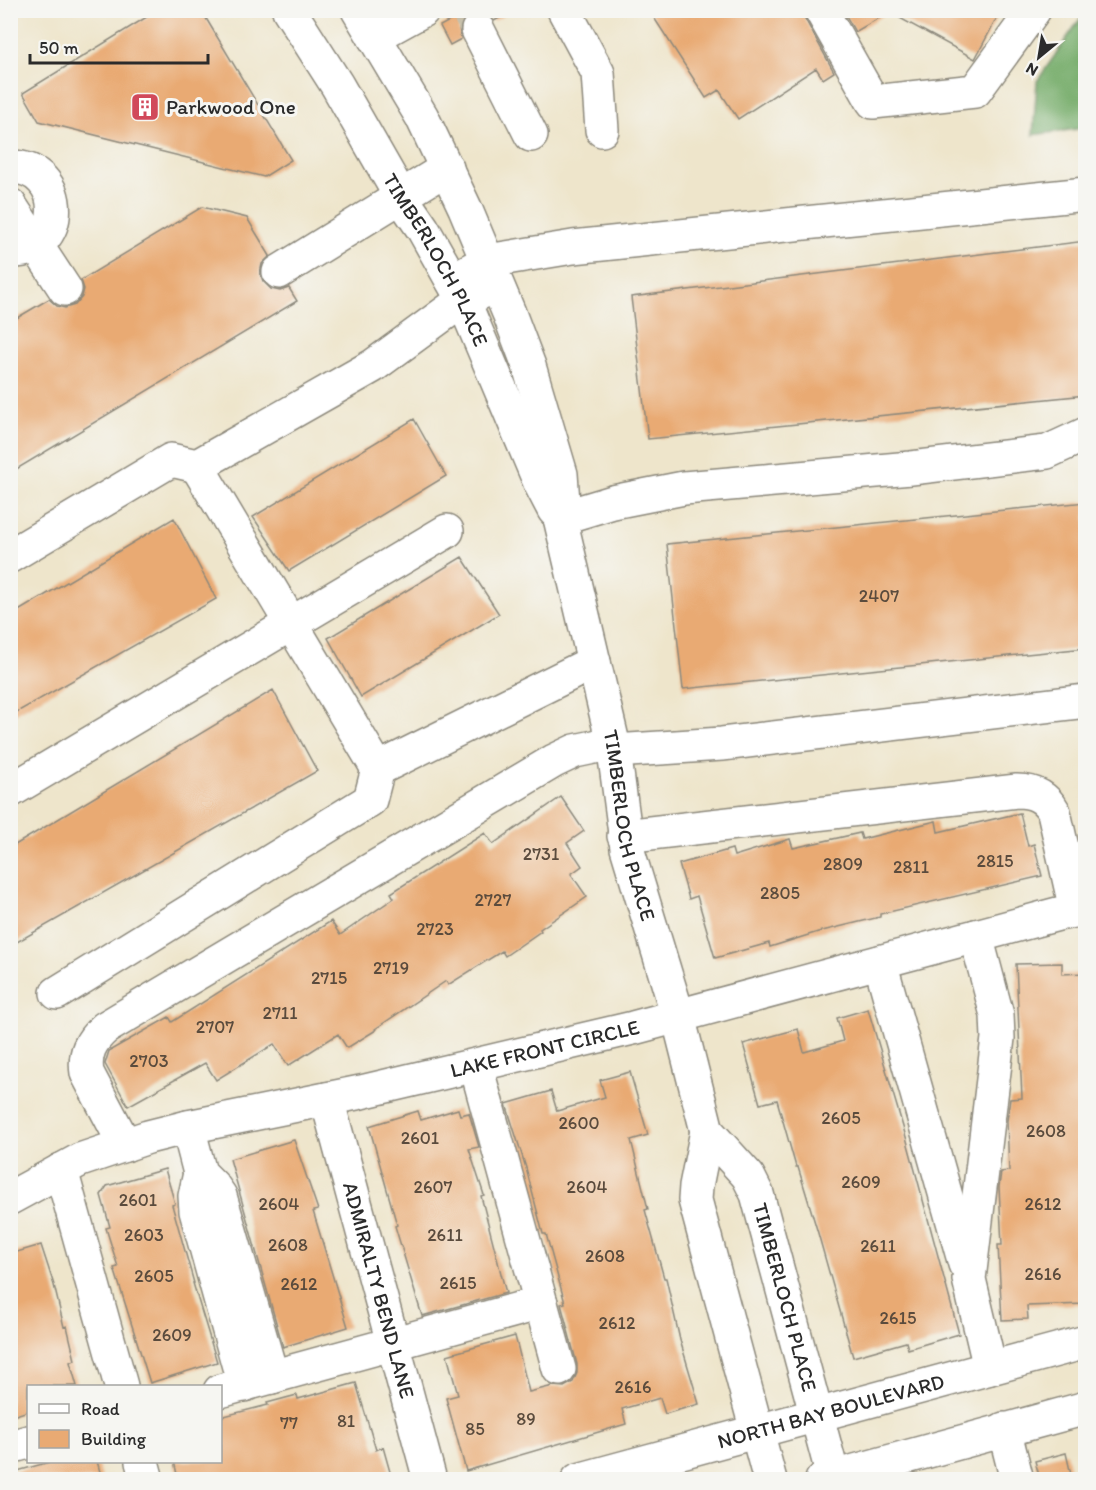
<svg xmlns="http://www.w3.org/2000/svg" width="1096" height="1490" font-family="Itim,sans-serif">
	<rect width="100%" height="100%" fill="#f6f6f2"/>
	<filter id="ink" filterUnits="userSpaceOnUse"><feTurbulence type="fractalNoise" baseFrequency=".0167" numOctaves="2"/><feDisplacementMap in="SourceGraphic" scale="12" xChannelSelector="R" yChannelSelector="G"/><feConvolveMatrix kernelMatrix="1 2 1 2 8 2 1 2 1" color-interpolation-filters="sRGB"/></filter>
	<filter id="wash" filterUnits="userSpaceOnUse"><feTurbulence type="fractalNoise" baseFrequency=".008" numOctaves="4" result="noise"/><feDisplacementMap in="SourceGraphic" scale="24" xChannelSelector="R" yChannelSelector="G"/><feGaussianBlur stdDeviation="1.35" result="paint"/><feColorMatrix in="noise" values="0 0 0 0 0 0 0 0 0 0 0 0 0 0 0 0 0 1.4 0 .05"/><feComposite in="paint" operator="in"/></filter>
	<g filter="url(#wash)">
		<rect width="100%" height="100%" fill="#eee5cb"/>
		<path fill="#74ac69" stroke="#506c4a" stroke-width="1.5" d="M1085,12V128L1033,135L1037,81Z"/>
		<g id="blocks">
			<path fill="#e9aa73" d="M158,10H187L204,15L291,160L264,177L39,121L23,93Z
				M456,10H514L494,21L488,14L480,11L469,14L463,19L459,28L461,39L450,45L440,26L459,16Z
				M649,10H802L805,19L834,72L823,79L816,68L738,119L719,90L706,98Z
				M843,10H1001L975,59L889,12L855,32Z
				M202,207L247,218L270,256L262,264L260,273L263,281L271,289L280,291L289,288L297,301L10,473V322L49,299L57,306L65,308L75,305L82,297L84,289L81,280Z
				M1086,241V395L648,439L631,297Z
				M414,419L446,476L289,571L253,517Z
				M1086,502V648L683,689L667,544Z
				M174,518L216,599L10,716V616Z
				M462,557L499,614L361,697L328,638Z
				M273,690L317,771L10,946V848Z
				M561,797L584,831L567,843L582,866L571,874L587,897L540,929L541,931L505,956L502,951L448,985L446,981L375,1029L376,1030L347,1048L338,1034L288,1066L274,1044L216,1080L205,1063L128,1106L105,1064L109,1051L169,1017L172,1022L331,921L340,935L394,898L391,893L485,833L493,844Z
				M1020,813L1028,846L1034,844L1042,876L880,914V917L818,932L770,947L769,943L715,958L697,896L689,899L679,864L732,849L734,856L790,839L793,848L860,833L862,839L936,821L938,832Z
				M1062,963V974L1086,973V1304L1027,1306L1028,1319L1002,1320L998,1245H1002L999,1187L1001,1172L1009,1171L1007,1121L1010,1099L1022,1098L1016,964Z
				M868,1009L906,1137L959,1334L908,1349L906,1342L853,1357L818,1233L798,1167H796L777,1100L760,1104L743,1044L798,1029L804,1052L843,1041L837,1018Z
				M630,1072L648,1135L631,1140L648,1209L645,1210L664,1278H666L680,1340L699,1404L665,1414L660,1398L622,1409L626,1424L466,1471L446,1398L458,1395L447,1355L515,1336L529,1392L553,1386L564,1387L573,1382L577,1373V1364L561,1304L565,1303L546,1234H543L526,1168L506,1104L551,1091L557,1111L605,1097L600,1080Z
				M458,1109L460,1115L469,1113L479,1147L469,1149L484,1195L481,1196L506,1293L422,1316L395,1226L397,1225L369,1126L418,1111L421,1120Z
				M294,1140L318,1210L313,1211L348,1327L283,1347L230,1159Z
				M165,1169L175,1204L172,1205L194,1283H193L217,1362L150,1383L114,1268L118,1267L106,1228L110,1227L101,1195L107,1186Z
				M41,1245L54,1285L64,1327L67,1326L75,1360L70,1362L77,1386H28V1411L10,1417V1254Z
				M356,1383L376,1450L383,1447L392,1479H178L174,1461H220V1417L268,1405L267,1403L297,1395L298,1399Z
				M1066,1453L1072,1479H1040L1035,1461Z
				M53,1461H97L102,1479H10V1473Z"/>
		</g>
	</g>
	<g filter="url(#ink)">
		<use href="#blocks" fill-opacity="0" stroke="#8c887b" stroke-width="1.5"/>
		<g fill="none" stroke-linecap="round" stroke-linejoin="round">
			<path stroke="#c7c0ab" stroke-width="33" stroke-dasharray="33 16" stroke-linecap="butt" d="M467,10L478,30"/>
			<g stroke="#8c887b" stroke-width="36">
				<g id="minor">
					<path id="s1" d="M289,10L337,85L401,197L423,229L463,300L541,485L554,510"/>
					<path id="s2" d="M358,10L422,117L465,208L509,313L529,366L561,474L563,502L560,518L613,743L627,848L678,1016L707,1131L748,1176L757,1194L834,1480"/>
					<path d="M564,10L598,73L602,130"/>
					<path d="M821,10L873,102L975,91L1034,10"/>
					<path d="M478,30L531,135"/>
					<path d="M374,37L423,10"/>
					<path d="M10,167C68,166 68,254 10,251"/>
					<path d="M10,205L65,289"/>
					<path d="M279,272L447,168"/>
					<path d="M452,280L487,261L573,247L1086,194"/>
					<path d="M197,466L378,769"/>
					<path d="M560,518L613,502L684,488L911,468L1047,452L1086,434"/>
					<path d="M10,556L171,460L197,466L373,366L463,300L482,292"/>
					<path d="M614,751L722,744L1086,701"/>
					<path d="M10,791L447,531"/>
					<path d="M624,836L1017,791C1034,791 1046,797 1054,812L1076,910"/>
					<path d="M976,936L997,1015L998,1038L969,1279L990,1368"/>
					<path d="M880,962L965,1264"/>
					<path d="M57,993L370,800L378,769L594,662"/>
					<path d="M476,1066L559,1369"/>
					<path id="s3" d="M327,1099L430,1480"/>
					<path d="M188,1127L200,1173L213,1186L220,1196L272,1377"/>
					<path d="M707,1131L696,1186L695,1200L770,1480"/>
					<path d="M125,1145L87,1073C84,1054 90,1041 105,1028L554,761L575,751L613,743"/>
					<path d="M61,1170L121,1386"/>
					<path d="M200,1173L195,1196L196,1211L244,1385"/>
					<path id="s4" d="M10,1198L80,1160L148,1137L188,1127L361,1092L633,1028L1058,914L1086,909"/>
					<path d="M220,1391L541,1303"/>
					<path d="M1004,1429L1017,1480"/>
					<path d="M10,1447L28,1442"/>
					<path d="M142,1462L147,1480"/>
					<path id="s5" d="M578,1480L1086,1342"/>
					<path d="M822,1480L1086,1408"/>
				</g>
			</g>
			<use href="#minor" stroke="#fff" stroke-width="33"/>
		</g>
	</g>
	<defs>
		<g id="building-square" transform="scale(1.5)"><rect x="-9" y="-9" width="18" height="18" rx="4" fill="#d1495b" stroke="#f6f6f2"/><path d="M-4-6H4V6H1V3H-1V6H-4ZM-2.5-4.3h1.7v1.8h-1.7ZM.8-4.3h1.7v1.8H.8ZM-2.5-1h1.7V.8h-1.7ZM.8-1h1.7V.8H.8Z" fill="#fff"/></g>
	</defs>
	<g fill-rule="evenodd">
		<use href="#building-square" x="145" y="107"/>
	</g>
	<g text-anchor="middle" stroke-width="6" stroke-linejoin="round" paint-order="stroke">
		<g font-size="18" fill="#5a4b3d">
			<text x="879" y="602">2407</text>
			<text x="541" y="860">2731</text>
			<text x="995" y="867">2815</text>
			<text x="843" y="870">2809</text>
			<text x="911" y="873">2811</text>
			<text x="780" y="899">2805</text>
			<text x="493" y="906">2727</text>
			<text x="435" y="935">2723</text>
			<text x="391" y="974">2719</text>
			<text x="329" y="984">2715</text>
			<text x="280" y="1019">2711</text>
			<text x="215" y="1033">2707</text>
			<text x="149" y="1067">2703</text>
			<text x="841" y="1124">2605</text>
			<text x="579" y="1129">2600</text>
			<text x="1046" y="1137">2608</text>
			<text x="420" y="1144">2601</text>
			<text x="861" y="1188">2609</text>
			<text x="433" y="1193">2607</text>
			<text x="587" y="1193">2604</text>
			<text x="138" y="1206">2601</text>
			<text x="279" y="1210">2604</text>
			<text x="1043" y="1210">2612</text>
			<text x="144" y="1241">2603</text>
			<text x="445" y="1241">2611</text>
			<text x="288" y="1251">2608</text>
			<text x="878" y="1252">2611</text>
			<text x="605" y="1262">2608</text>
			<text x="1043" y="1280">2616</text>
			<text x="154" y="1282">2605</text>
			<text x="458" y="1289">2615</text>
			<text x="299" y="1290">2612</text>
			<text x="898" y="1324">2615</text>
			<text x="617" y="1329">2612</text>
			<text x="172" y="1341">2609</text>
			<text x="633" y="1393">2616</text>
			<text x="526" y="1425">89</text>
			<text x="346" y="1427">81</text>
			<text x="289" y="1429">77</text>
			<text x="475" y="1435">85</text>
		</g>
		<g font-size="21" fill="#2b2b2b" stroke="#f6f6f2" text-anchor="start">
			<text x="166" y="114">Parkwood One</text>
		</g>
		<g font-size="21" fill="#2b2b2b" stroke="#f6f6f2">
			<text dy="7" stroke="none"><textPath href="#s1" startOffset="290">TIMBERLOCH PLACE</textPath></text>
			<text dy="7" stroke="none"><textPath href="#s2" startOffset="868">TIMBERLOCH PLACE</textPath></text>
			<text dy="7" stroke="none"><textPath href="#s4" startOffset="558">LAKE FRONT CIRCLE</textPath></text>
			<text dy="7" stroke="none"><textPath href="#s3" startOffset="198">ADMIRALTY BEND LANE</textPath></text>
			<text dy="7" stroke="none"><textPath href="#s2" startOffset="1372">TIMBERLOCH PLACE</textPath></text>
			<text dy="7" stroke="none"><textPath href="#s5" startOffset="262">NORTH BAY BOULEVARD</textPath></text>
		</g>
	</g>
	<rect width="1096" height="1490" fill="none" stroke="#f6f6f2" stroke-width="36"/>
	<rect x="27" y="1385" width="195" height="78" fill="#f6f6f2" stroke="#a5a5a2" stroke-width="1.5"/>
	<rect x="39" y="1404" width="30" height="9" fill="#ffffff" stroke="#a5a5a2" stroke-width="1.5"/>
	<text x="81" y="1415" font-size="18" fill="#2b2b2b">Road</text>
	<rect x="39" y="1430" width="30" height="18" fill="#e9aa73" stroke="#a5a5a2" stroke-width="1.5"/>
	<text x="81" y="1445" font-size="18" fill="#2b2b2b">Building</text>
	<g transform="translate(1039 57) rotate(210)" stroke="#f6f6f2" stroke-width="4.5" paint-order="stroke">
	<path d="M0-4.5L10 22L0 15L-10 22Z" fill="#2b2b2b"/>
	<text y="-9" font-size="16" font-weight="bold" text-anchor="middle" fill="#2b2b2b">N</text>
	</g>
	<path d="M30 54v9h178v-9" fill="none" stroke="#2b2b2b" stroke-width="3"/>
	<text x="39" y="54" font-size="18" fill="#2b2b2b" stroke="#f6f6f2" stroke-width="4.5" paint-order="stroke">50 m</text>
</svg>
